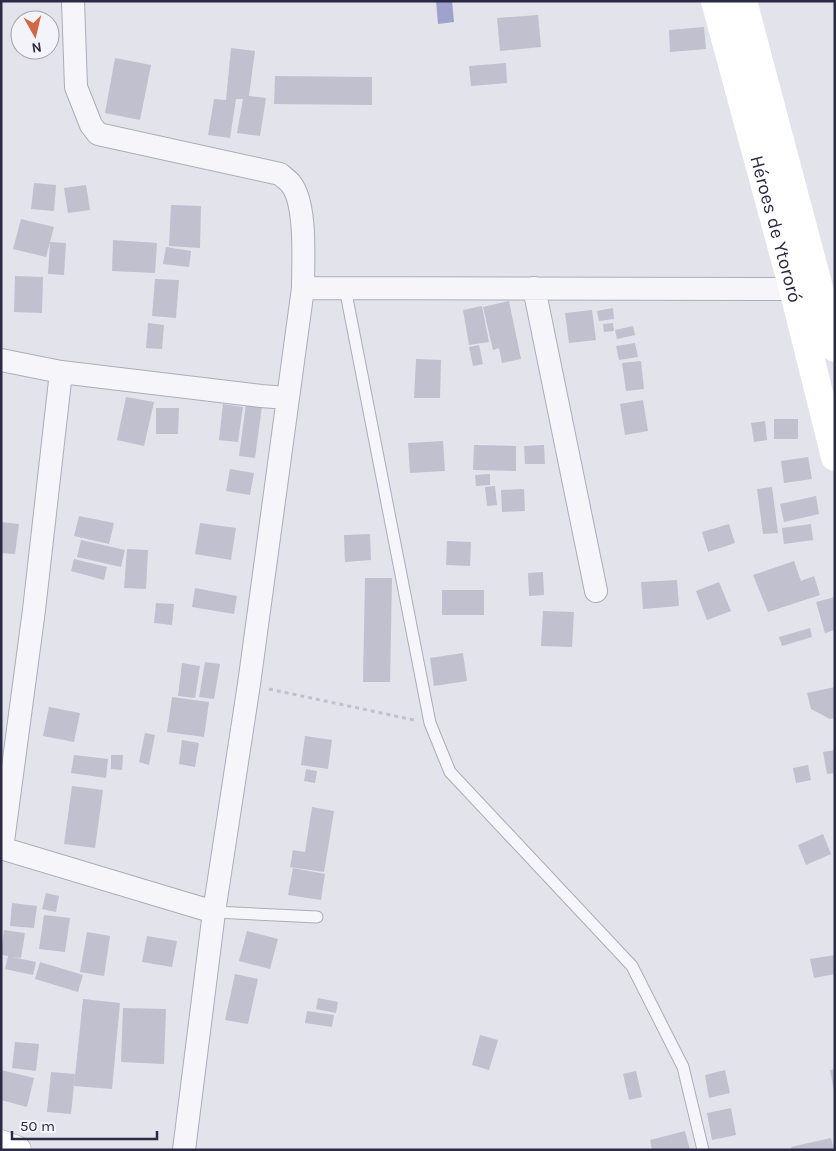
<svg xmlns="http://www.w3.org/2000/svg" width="836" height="1151" font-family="Karla,sans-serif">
	<rect width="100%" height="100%" fill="#e3e3ec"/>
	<path fill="#9ea2cc" d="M436,1H452L454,22L438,24Z"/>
	<path fill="#c0c0cf" d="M538,15L541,47L500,51L497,18Z
		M704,27L706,49L670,52L669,30Z
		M231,48L255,51L249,96L266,98L260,136L237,133L243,99H236L230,138L208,135L214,99L226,100Z
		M115,58L151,65L140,120L105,113Z
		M506,63L507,83L471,86L469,66Z
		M275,76L372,77V105L274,104Z
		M34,183L56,185L54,211L31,209Z
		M86,185L90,210L68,213L64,188Z
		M171,205L201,206L200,248L169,246Z
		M21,219L54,227L46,257L13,249Z
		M113,240L157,243L155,273L112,271Z
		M50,242L66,243L64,275L48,274Z
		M166,247L191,251L189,267L163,264Z
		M15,276L43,277L42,313L14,312Z
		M155,279L179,280L176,318L152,316Z
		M509,301L521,359L502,363L499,348L493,350L483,307Z
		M482,306L489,342L469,345L463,310Z
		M613,308L614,319L599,321L597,311Z
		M592,310L596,340L569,343L565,313Z
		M148,323L164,325L162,349L146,348Z
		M613,323L614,331L604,332L603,324Z
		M633,326L635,335L617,339L615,330Z
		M635,343L638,357L619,360L616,346Z
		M479,345L483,364L473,366L469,347Z
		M416,359L441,360L440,398H414Z
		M641,361L644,389L626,391L622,363Z
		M126,397L154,402L144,446L117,440Z
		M643,400L648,431L625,435L620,404Z
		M223,404L243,407L238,442L219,440Z
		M246,404L262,406L255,458L239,456Z
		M156,408H179L178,434H156Z
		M774,419H798V439H774Z
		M765,421L767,440L754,442L751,423Z
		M443,441L445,471L410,473L408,443Z
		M474,445L516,446V471L473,470Z
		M544,445L545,464H525L524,446Z
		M808,457L812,479L784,483L781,461Z
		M230,469L254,473L250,495L226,491Z
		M490,474V485L476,486L475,475Z
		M495,486L497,505L487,506L485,487Z
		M772,487L778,533L763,534L757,489Z
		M524,489L525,511L502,512L501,490Z
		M816,496L819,514L784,522L780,504Z
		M79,516L114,523L109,544L74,536Z
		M1,522L19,524L15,554L1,553Z
		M200,523L236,528L231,560L195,554Z
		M729,524L735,543L708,552L702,532Z
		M811,524L813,540L784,544L782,528Z
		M370,534L371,560L345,562L344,535Z
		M81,540L125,550L121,567L77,557Z
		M447,541L471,542L470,566L446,565Z
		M127,549L148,550L146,589L124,588Z
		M74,559L107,567L104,580L71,571Z
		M794,561L801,581L814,576L820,595L768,612L753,575Z
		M543,572L544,595L529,596L528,573Z
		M365,578H392L390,682H363Z
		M677,580L679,606L643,609L641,582Z
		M719,582L731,611L707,620L696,591Z
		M195,588L237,596L234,614L192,607Z
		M442,590H484V615H442Z
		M835,597V630L825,633L816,602Z
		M156,603L174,604L172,625L154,623Z
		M543,611L574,612L572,647L541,646Z
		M810,628L812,637L782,646L779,637Z
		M463,653L467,681L434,686L430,658Z
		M205,662L220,664L214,699L199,697Z
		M182,663L200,666L195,698L178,696Z
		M835,687V718L830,719L811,709L807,693Z
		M172,697L209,702L204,737L167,732Z
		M49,707L80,713L74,742L43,736Z
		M145,733L155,735L149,765L139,762Z
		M305,736L332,740L328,769L301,765Z
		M182,740L199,743L195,767L179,764Z
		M835,750V773L827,774L823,752Z
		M74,755L108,759L106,778L71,773Z
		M111,755H123L122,770L111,769Z
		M808,765L811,780L796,783L793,768Z
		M306,769L317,771L315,783L304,781Z
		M72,786L103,790L95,848L64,844Z
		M312,807L334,811L324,872L290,867L293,850L305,852Z
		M823,834L831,854L806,865L798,845Z
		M293,868L325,874L321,900L288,895Z
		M46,893L59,896L56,912L42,909Z
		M12,903L37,906L34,928L10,926Z
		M44,915L70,918L65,952L39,949Z
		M4,930L25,933L21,958L12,957L36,962L33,975L5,969L8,956L1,955Z
		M247,931L278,939L270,969L239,961Z
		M87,932L110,936L104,976L80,972Z
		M147,936L177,941L172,967L142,962Z
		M835,955V974L814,978L810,959Z
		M40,962L83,975L78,992L35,979Z
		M235,974L258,979L248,1024L225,1020Z
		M318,998L338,1002L336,1013L316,1009Z
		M83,999L120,1003L112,1089L74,1086Z
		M123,1008L166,1009L164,1064L121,1062Z
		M307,1011L334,1015L332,1027L305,1023Z
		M480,1035L498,1040L489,1070L472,1065Z
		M15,1042L39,1044L36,1071L12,1068Z
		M835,1069V1092H834L830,1070Z
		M1,1070L34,1078L27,1107L1,1100Z
		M725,1070L730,1093L709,1098L705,1075Z
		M636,1071L642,1097L629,1100L623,1074Z
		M51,1072L75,1074L71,1114L47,1112Z
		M731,1108L736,1135L712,1140L707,1113Z
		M685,1131L690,1150H652L650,1140Z
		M831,1138L834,1150H792L791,1147Z"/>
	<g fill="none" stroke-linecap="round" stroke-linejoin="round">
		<g stroke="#acacba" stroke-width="13">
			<path id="lane" d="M345,288L430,723L450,772L632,966L683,1067L703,1150
				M214,912L317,917"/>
		</g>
		<g stroke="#acacba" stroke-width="24">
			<path id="street" d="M73,1L76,87L91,125L98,134L280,174C283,177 288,180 291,184C307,204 303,262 303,288L249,684L214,912L184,1150
				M303,288L793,289L810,285
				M534,288L596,591
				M1,360L61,372
				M1,848L214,912
				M2,849L34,610L61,372L261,396L288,398"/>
		</g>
		<g stroke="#a2a2b8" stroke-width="29">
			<path id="primary" d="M1,1144L17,1150"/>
		</g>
		<path stroke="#c1c1cb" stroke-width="3" stroke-dasharray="4 4" stroke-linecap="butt" d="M269,689L414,720"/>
		<use href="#lane" stroke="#f6f6fa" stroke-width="11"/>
		<use href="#street" stroke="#f6f6fa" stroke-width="22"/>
		<g stroke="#fff" stroke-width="28">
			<path id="s1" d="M715,1L793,289L835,457"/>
			<path d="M743,1L835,348"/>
		</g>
		<use href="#primary" stroke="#fff" stroke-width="28"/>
	</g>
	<g text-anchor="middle" stroke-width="4" stroke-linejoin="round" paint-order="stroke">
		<g font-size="19" fill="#2b2a44" stroke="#f3f3f9">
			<text dy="7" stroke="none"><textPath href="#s1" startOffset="236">Héroes de Ytororó</textPath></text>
		</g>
	</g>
	<rect width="836" height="1151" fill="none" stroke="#2b2a44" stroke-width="5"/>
	<g transform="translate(35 35) rotate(172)"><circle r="24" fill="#f3f3f9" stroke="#a3a3b1"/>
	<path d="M0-4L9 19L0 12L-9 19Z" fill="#d26847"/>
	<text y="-8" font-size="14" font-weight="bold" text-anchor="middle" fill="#2b2a44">N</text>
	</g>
	<path d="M12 1131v8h145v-8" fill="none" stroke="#2b2a44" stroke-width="2.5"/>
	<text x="20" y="1131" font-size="15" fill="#2b2a44" stroke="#f3f3f9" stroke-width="4" paint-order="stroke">50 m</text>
</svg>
